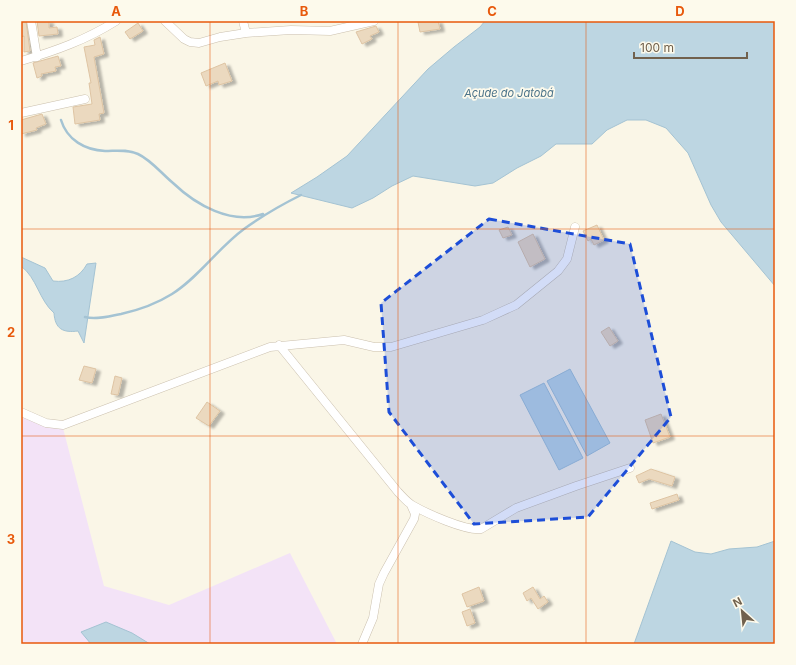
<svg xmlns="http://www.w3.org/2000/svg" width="796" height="665" font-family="Inter,sans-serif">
	<defs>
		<filter id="shadow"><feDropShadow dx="4.5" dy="2.5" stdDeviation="1" flood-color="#0004"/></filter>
	</defs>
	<rect width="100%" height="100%" fill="#faf6e7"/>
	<path fill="#f3e3f7" d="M21,415L63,428L104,586L169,605L290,553L337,644H21Z"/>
	<path fill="#bdd6e2" stroke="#a4c3d3" d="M485,21H775V286L721,222L711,205L688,153L666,128L646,120H627L607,130L592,144H556L541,156L517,168L493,183L475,186L413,176L392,186L373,198L352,208L291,193L317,177L347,156L428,69L454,47L480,27Z
		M21,257L45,268L53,281C68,283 80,277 87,264L96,263L84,343L78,331C63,333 55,329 54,313C39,300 37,278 21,266Z
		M570,369L610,443L587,456L547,381Z
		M544,383L583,458L559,470L520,395Z
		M671,541L695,552L711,554L729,549L757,547L775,541V644H634Z
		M106,622L132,633L150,644H91L81,632Z"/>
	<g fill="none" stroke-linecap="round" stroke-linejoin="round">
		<path stroke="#a4c3d3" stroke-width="2.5" d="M61,120C67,140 85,150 105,151C116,151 127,149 138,154C151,160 162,174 173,183C196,205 231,225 263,214
			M85,317C97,320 110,316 121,314C139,310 156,304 172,294C199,277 218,248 244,229C262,216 281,205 301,195"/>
	</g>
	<path fill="#ebd9bf" stroke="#dec4a3" filter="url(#shadow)" d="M21,21H26L30,51L24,52V36L21,37Z
		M37,21H49V28L57,27L58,34L39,36Z
		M424,21H438L440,29L420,32L418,22Z
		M138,23L143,31L130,39L125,32Z
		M376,26L379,32L370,36L372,39L362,44L356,32Z
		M100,37L104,54L94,57L104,113L99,114L100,120L75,124L73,107L92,104L89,83H91L84,47L95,45L94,40Z
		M58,56L61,66L55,67L56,71L41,74L42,76L37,78L33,63Z
		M225,63L232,81L219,85L218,81L206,86L201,73Z
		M42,114L46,124L36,128L37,130L21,134V120Z
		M597,225L604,240L594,245L591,239L588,241L583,231Z
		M508,227L512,235L503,238L499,230Z
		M533,234L545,259L530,267L518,242Z
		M609,327L618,341L610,346L601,332Z
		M84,366L96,369L92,383L79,380Z
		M115,376L122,378L118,395L111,394Z
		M207,402L220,411L209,426L196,418Z
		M661,414L670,437L653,443L645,420Z
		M651,469L675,477L672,486L649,479L639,483L636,476Z
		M677,494L679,500L652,509L650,503Z
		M479,587L484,601L467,607L462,594Z
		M533,587L540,599L544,596L548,602L538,609L531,598L527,601L523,593Z
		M470,609L475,623L467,626L462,612Z"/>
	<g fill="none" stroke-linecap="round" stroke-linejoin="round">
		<g stroke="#cbc0ae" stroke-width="9">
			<path id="minor" d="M31,21L37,57
				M165,21L184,39L190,42L199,43L220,37L246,33L291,30L330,31L374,21
				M243,21L246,33
				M21,61C55,51 86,40 116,21
				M21,113L85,99
				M279,345L398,492C402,496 407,502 412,505C426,513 465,531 481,529L516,508L576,486L630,468
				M21,412L46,423L63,425L270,347L344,340L374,347H391L483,320L516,305L558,271L567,259L575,227
				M362,644L373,618L379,584L384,573L414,519L415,514L411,505"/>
		</g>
		<use href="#minor" stroke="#fff" stroke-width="8"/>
	</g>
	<path fill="#1d4ed8" fill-opacity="0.2" stroke="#1d4ed8" stroke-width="3" stroke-dasharray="8 5" stroke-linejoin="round" d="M489,219L630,244L671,417L588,517L474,524L389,412L381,303Z"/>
	<path fill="none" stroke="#e8590c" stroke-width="1" stroke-opacity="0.55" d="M210,21V644M398,21V644M586,21V644M21,229H775M21,436H775"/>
	<g text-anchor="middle" stroke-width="3.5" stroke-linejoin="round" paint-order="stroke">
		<g font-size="11" font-style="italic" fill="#4c748a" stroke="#fdfaec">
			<text x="509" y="97">Açude do Jatobá</text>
		</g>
	</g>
	<rect width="796" height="665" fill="none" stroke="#fdfaec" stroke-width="44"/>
	<g transform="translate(742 611) rotate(333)" stroke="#fdfaec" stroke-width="3" paint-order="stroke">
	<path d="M0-3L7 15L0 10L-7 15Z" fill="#71614d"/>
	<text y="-6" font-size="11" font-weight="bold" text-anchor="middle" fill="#71614d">N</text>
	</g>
	<path d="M634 52v6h113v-6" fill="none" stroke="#71614d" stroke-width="2"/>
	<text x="640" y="52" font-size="12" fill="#71614d" stroke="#fdfaec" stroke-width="3" paint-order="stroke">100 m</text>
	<rect x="22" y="22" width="752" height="621" fill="none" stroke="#e8590c" stroke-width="1.5"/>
	<g font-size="13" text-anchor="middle" font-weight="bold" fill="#e8590c">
		<text x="116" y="16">A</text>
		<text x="304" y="16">B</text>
		<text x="492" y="16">C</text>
		<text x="680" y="16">D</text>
		<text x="11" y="130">1</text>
		<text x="11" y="337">2</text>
		<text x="11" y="544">3</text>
	</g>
</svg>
